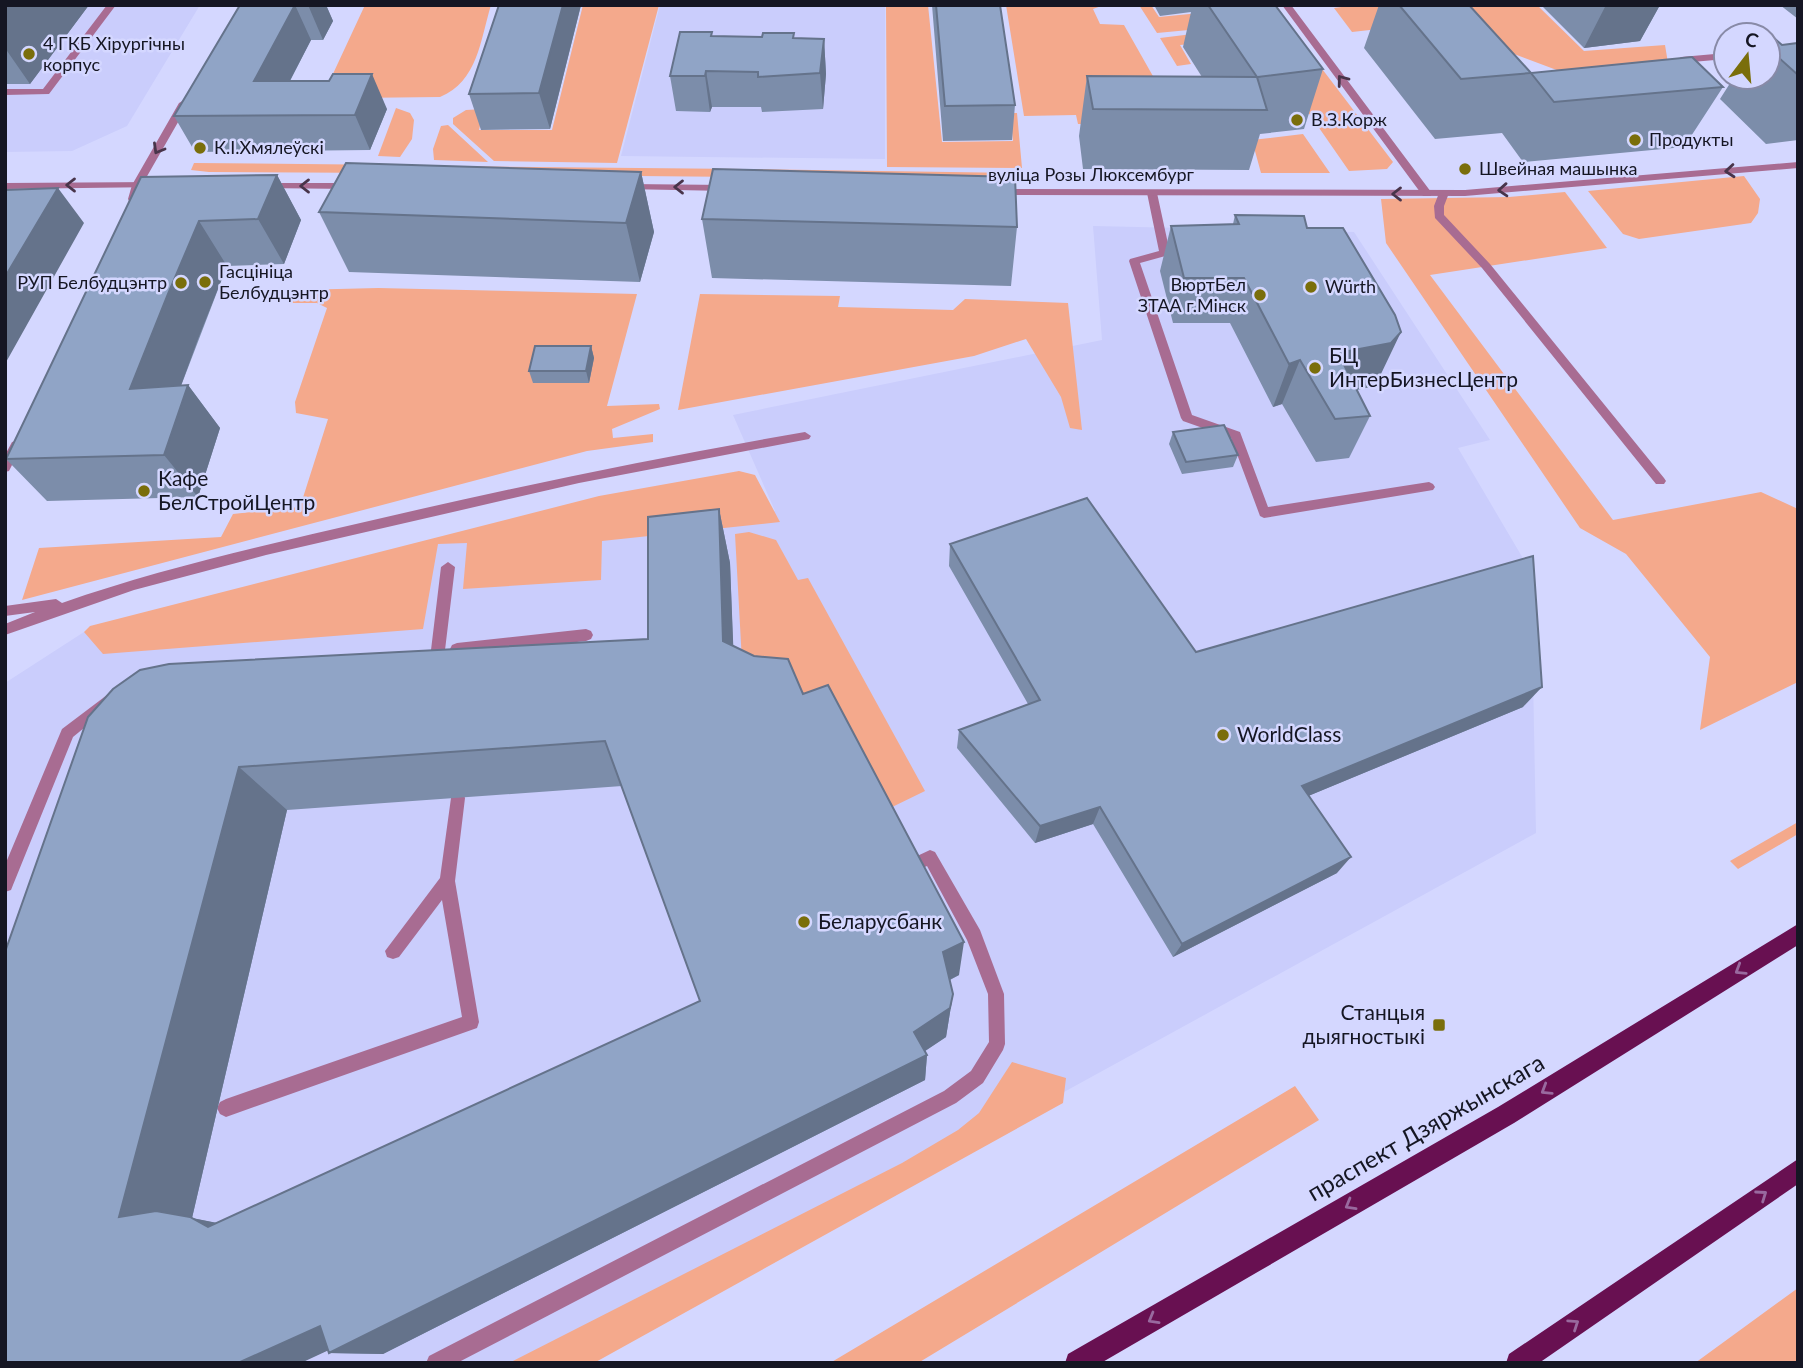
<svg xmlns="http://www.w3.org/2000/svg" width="1803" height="1368" font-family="Lato,sans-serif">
	<rect width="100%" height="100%" fill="#d4d7ff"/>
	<path fill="#cacdfc" d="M5,5H200L127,126L72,151L5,152Z
		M660,5H885V159L621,156Z
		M1093,226L1354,232L1490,440L1458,448L1531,572L1536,833L1033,1109L549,1363H5V683L84,632L437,544L775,511L733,415L1102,340Z"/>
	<path fill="#f4a98c" d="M365,5H491C480,41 478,81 440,97L353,98L325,91Z
		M583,5H659L617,163L494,161L453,124V118L466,110L484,109L479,130H552Z
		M886,5H928L942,142L1013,141L1010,113H1017L1022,168L887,167Z
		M1006,5H1104L1093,9L1100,24L1124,25L1158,85L1148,124H1078L1076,115L1024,116Z
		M1139,5H1151L1159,17L1220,11L1231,26L1157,33Z
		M1356,5H1537L1584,51L1665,45L1668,63L1578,78L1432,23L1352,32L1334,8Z
		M1233,29L1240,39L1180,45L1191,64L1177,66L1160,38Z
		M1297,36L1393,162L1387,169L1349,171L1258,40Z
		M396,108L410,113L414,120L412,139L400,157L378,156Z
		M448,125L488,162L434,160L433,149L441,126Z
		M1303,134L1330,173H1261L1252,140Z
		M194,163L399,165L395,173L209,172L191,170Z
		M427,166L743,169L742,177L424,174Z
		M750,169L1022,173L1023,181L749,178Z
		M1744,176L1760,199L1758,213L1751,223L1639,239L1623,234L1588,191Z
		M1565,192L1607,248L1430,275L1613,520L1761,492L1798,509V682L1700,730L1710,657L1626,554L1580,528L1386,243L1381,199L1509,197Z
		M378,288L637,294L607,406L659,404L660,409L612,429L613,438L653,434V442L587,451L22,600L39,548L221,537L233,514L300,507L328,419L296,413L295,402L327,308L317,303H292L297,290Z
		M700,294L840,296L838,307L953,310L965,299L1068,303L1082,430L1070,428L1061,397L1026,339L974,356L678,410Z
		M739,471L755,475L780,522L602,541L601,580L463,589L467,543L438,544L423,629L103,654L84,632L90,626L599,496Z
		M749,532L776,540L798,580L808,578L925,791L886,810L743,680L735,534Z
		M1798,822V834L1738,869L1730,861Z
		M1012,1062L1066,1078L1063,1103L594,1363H509L902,1163L958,1130L979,1113Z
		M1295,1086L1319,1120L918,1363H830Z
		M1798,1288V1363H1695Z"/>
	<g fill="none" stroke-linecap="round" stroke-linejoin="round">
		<path fill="#a86c92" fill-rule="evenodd" d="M107,5H116L49,94L5,95V89H43Z
			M1726,53V59L1681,63L1677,60L1681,57Z
			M1152,190L1157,193L1170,253L1169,255L1140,263L1192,415L1240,432L1268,507L1429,482L1433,484L1435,487L1433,490L1264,518L1260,516L1231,438L1183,421L1181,418L1129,261L1130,259L1159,251L1147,193Z
			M1444,190L1449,193L1444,206V215L1490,264L1664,478L1666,481L1664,484H1656L1482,268L1435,218L1434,206L1439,193Z
			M805,432L811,436L809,439L579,483L266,555L134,590L5,635V624L35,612L5,616V606L56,599L62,603C162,568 266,545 369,521C514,487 659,457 805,432Z
			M448,562L455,567L445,650L443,654H433L431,650L441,567Z
			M586,629L591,631L593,635L591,639L586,641L457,655L452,653L450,649L452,645L457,643Z
			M107,695L112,697L114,701L112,705L73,737L13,885L11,890L5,892V865L62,729Z
			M458,791L463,793L465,798L455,881L479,1022L477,1028L226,1117L220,1114L217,1108L220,1102L226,1099L462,1017L442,900L399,957L393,959L387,957L385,951L440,878L451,798L453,793Z
			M930,850L935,852L980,930L1004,994L1005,1044L1003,1050L983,1083L956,1103L457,1363H426L429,1356L944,1091L971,1071L989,1042L988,994L967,940L927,866L905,876L900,874L897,869L900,864Z"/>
		<path fill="#a86c92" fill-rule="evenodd" d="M1282,5H1291L1431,192V196H1423Z
			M184,100L189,103L142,185L138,199L133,202L129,201L128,199L132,185L179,103Z
			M16,441L22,445L9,471L5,472V455L12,442Z"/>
		<path fill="#a86c92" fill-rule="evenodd" d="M1798,162V168L1465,196L999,195L994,192L999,189L1465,190Z
			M156,182L160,183V187L5,189V183Z
			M264,183H352L357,186L352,189L260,188L259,186Z
			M628,184L727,185L732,188L727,191L624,189L623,187Z"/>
		<path fill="#681051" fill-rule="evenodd" d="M1798,924V945L1514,1123L1101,1363H1065L1068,1354L1498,1107Z
			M1798,1159V1184L1539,1363H1506L1509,1354Z"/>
	</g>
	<path fill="#7c8daa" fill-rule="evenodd" d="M5,5H89L30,84H5Z
		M240,5H326L333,21L323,40H311L290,81L387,109L370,150L195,152L174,116Z
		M581,5L550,129L481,130L469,94Z
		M932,5H1000L1015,105L1012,140L943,141Z
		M1154,5H1275L1323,69L1304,129L1260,134L1249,170L1083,169L1079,136L1087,76L1202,77L1183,47L1191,12L1160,16Z
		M1379,5H1469L1531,73L1723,87L1684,147L1523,162L1502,133L1435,139L1364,48Z
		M1541,5H1660L1640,41L1584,48Z
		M1780,5H1798V19Z
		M794,33V38L824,39L826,74L823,109L762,112L761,107H712L710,112L676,111L670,76L712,36L762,37Z
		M1768,39L1782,45L1798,43V140L1766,144L1720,99L1734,77H1768Z
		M641,172L654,232L640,282L349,272L319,212Z
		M277,175L301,220L284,264L227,266L181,386L188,385L220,428L198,497L47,501L6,459L141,177Z
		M1235,215L1307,228L1380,376L1370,387L1357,390L1370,416L1349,458L1316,462L1282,404L1273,407L1230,323H1173L1160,271L1171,226L1233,224Z
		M702,219L1017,227L1011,286L712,278Z
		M591,346L594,358L589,383H533L529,371Z
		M1173,432L1238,455L1233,467L1182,474L1169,444Z
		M719,509L730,563L733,646L803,694L959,975L950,980L953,994L946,1037L925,1051L927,1055L925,1080L383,1354L329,1353L328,1350L301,1362L5,1363L88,717L648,639ZM622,786L700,1001L216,1223L192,1218L287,810Z
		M950,544L1196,652L1523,707L1308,796L1337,873L1173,957L1093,824L1035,843L957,748L959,730L1028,704L949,566Z"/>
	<path fill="#65738b" d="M6,5H89L30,84L5,48Z
		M295,5L311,40L272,115L254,81Z
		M308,5H326L333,21L323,40Z
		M563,5H581L550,129L539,93Z
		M1606,5H1660L1640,41L1584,48Z
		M824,39L826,74L823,109L820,73Z
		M706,71L712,107L710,112L705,76Z
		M372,74L387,109L370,150L355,115Z
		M641,172L654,232L640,282L626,223Z
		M277,175L301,220L284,264L258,219Z
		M58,188L84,223L5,364V277Z
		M199,221L227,266L198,339L164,432L130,389L168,294Z
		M1401,332L1380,376L1370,387L1321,396L1338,353Z
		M591,346L594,358L589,383L586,371Z
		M1300,360L1282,404L1273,407L1289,364Z
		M188,385L220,428L198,497L164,455Z
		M719,509L730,563L735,690L723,641Z
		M1542,687L1523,707L1289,804L1302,786Z
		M239,767L287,810L192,1218L253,1230H189L119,1217Z
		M1100,807L1093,824L1035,843L1040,826Z
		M1351,857L1337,873L1173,957L1182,944Z
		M964,942L959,975L939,985L943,952Z
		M953,994L946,1037L913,1059L914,1032Z
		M927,1055L925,1080L383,1354L329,1353Z
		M320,1326L374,1329L301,1363H238Z"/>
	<path fill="#90a4c6" stroke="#65738b" stroke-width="2" fill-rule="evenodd" d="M240,5H295L254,81H329L333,74H372L355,115L174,116Z
		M499,5H563L539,93L469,94Z
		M936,5H1000L1015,105L945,106Z
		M1208,5H1275L1323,69L1257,77L1267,110L1093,109L1087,76L1257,77Z
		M1399,5H1469L1531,73L1461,79Z
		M680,32H712L711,36L762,37L763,33H794L793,38L824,39L820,73L758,77V72L706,71L705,76H670Z
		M1774,38L1782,45L1798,43V75L1768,48V39Z
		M1692,57L1723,87L1554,102L1531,73Z
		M346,163L641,172L626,223L319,212Z
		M713,169L1015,177L1017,227L702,219Z
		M277,175L258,219L199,221L168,294L130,389L188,385L164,455L6,459L141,177Z
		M58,188L5,277V190Z
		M1235,215L1304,216L1307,228H1343L1395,315L1401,332L1391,343L1338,353L1370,416L1335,419L1300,360L1289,364L1244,278H1184L1171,226L1239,224Z
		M535,346H591L586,371H529Z
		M1224,425L1238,455L1186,462L1173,432Z
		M1087,498L1196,652L1533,556L1542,687L1302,786L1351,857L1182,944L1100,807L1040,826L959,730L1040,700L950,544Z
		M719,509L723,641L754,656L788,659L803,694L828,685L964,942L943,952L953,994L950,1008L914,1032L927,1055L329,1353L320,1326L238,1363H5V952L88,717L113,689L140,670L169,664L648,639V517ZM605,741L700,1001L208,1227L190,1217L156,1211L119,1217L239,767Z"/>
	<defs><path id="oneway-chevron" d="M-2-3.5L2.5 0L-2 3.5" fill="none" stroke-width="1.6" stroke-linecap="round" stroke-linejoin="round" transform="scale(1.75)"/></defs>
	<g stroke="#48344a">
		<use href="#oneway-chevron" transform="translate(1342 80) rotate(-127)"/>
		<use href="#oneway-chevron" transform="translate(158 149) rotate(120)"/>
		<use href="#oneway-chevron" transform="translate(1730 171) rotate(175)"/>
		<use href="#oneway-chevron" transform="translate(71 185) rotate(-180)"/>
		<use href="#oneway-chevron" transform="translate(305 186) rotate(-180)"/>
		<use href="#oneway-chevron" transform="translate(679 187) rotate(-180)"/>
		<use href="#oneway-chevron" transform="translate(1503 190) rotate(176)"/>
		<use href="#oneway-chevron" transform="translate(1397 194) rotate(-180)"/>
	</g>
	<g stroke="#996a9f">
		<use href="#oneway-chevron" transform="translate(1740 970) rotate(148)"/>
		<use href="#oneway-chevron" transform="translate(1546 1090) rotate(148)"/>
		<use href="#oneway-chevron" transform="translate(1762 1195) rotate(-35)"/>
		<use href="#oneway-chevron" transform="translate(1350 1205) rotate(150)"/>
		<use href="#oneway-chevron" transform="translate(1153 1319) rotate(150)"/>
		<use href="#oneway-chevron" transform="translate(1574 1324) rotate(-34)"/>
	</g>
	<g fill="#7a6e0b" stroke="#d4d7ff" stroke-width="2.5">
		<circle cx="29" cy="54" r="7"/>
		<circle cx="1297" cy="120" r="7"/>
		<circle cx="1635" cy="140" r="7"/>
		<circle cx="200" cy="148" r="7"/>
		<circle cx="1465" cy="169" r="7"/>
		<circle cx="205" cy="282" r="7"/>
		<circle cx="181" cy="283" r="7"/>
		<circle cx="1311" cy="287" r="7"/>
		<circle cx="1260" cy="295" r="7"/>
		<circle cx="1315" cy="368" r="7"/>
		<circle cx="144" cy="491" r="7"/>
		<circle cx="1223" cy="735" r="7"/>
		<circle cx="804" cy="922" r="7"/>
		<rect x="1432" y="1018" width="14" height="14" rx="3.5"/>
	</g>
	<g text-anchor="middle" stroke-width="5" stroke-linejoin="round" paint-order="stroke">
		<g font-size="18" fill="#151623" stroke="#d4d7ff" text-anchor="start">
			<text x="43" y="50">4 ГКБ Хірургічны<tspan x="43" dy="21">корпус</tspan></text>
			<text x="1311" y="126">В.З.Корж</text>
			<text x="1649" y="146">Продукты</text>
			<text x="214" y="154">К.І.Хмялеўскі</text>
			<text x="1479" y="175">Швейная машынка</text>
			<text x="219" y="278">Гасцініца<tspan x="219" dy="21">Белбудцэнтр</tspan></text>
			<text x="167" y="289" text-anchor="end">РУП Белбудцэнтр</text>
			<text x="1246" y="291" text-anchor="end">ВюртБел<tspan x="1246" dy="21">ЗТАА г.Мінск</tspan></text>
			<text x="1325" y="293">Würth</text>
		</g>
		<g font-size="18" fill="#151623" stroke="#d4d7ff">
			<text x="1091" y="181">вуліца Розы Люксембург</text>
		</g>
		<g font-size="21" fill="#151623" stroke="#d4d7ff" text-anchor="start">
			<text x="1329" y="363">БЦ<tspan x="1329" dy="24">ИнтерБизнесЦентр</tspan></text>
			<text x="158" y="486">Кафе<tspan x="158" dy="24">БелСтройЦентр</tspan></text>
			<text x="1237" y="742">WorldClass</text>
			<text x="818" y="929">Беларусбанк</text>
			<text x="1425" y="1020" text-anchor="end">Станцыя<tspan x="1425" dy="24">дыягностыкі</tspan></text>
		</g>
		<g font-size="24" fill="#151623" stroke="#d4d7ff">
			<text transform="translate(1426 1128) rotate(-30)" y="8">праспект Дзяржынскага</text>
		</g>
	</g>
	<rect width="1803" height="1368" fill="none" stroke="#151623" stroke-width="14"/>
	<g transform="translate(1747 56) rotate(16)"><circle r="33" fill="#d4d7ff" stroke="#888aa7" stroke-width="2"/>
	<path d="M0-5L12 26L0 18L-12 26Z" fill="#7a6e0b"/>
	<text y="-10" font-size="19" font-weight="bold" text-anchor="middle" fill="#151623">С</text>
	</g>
</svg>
